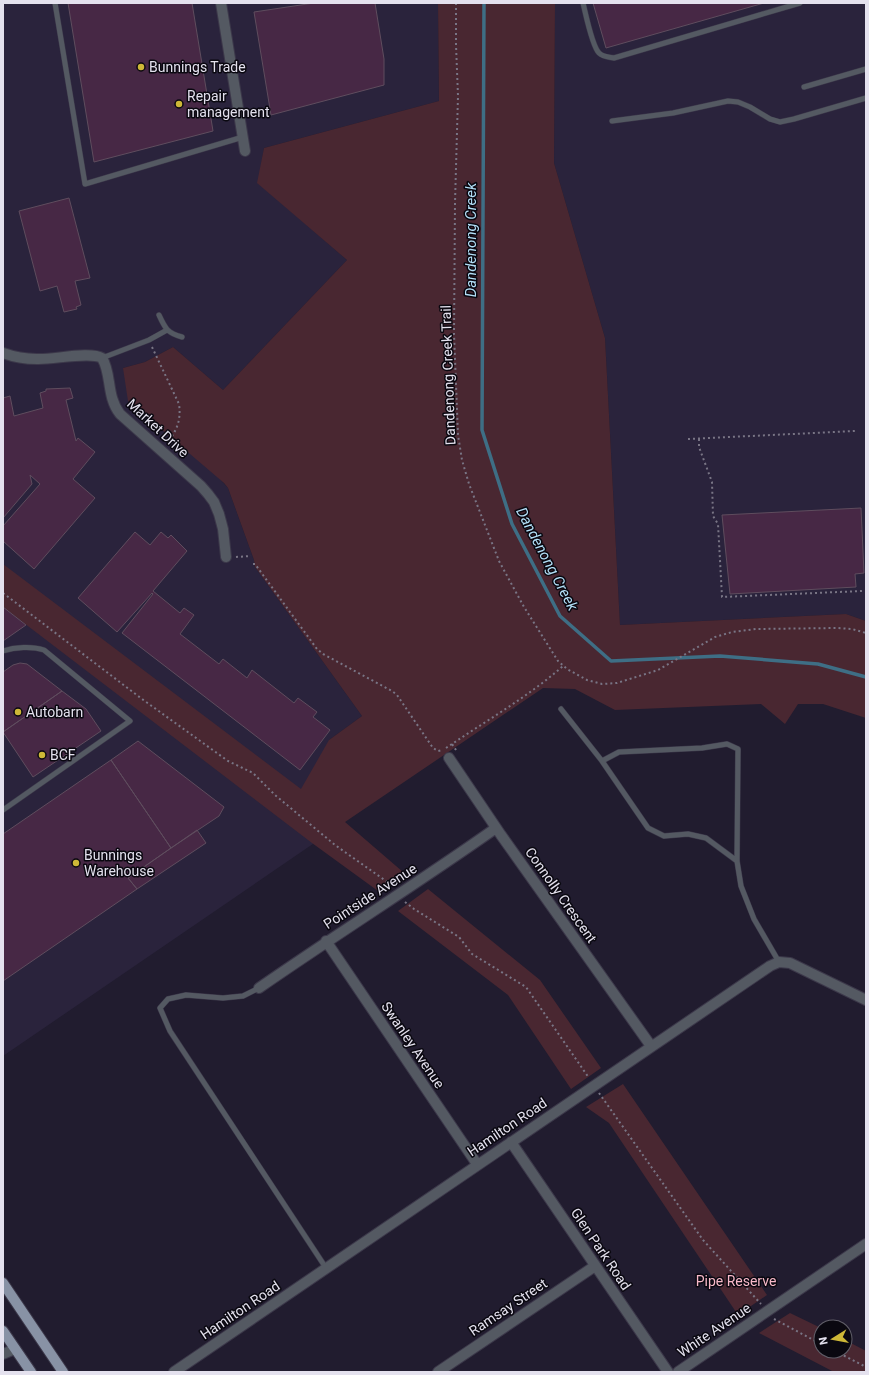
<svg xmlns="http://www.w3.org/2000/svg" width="869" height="1375" font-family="Roboto,sans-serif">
	<rect width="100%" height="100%" fill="#211c2f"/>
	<path fill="#2a233c" d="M3,3H438L439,101L264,148L258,183L347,260L223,390L173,347L145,362L123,368L228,488L254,560L255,567L362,716L329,740L345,822L3,1056Z
		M555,3H866V621L846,614L620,625L605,338L554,163Z"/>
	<path fill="#492731" d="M438,3H555L554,163L605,338L620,625L846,614L866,621V718L823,704H798L785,724L761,704L615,710L575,689L543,688L345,822L403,872L378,891L312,843L3,607V564L301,789L329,740L362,716L255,567L254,560L228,488L224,483L128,401L123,368L145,362L173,347L223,390L347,260L257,183L264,148L439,101Z
		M428,889L540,980L601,1068L571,1089L508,995L398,911Z
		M623,1084L767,1295L738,1315L609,1123L586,1107Z
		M790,1313L821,1328V1351H845V1340L866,1351V1372H834L759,1333Z"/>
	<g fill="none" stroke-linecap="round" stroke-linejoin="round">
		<path stroke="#3e6e85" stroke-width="3.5" d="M484,3L482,430L512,524L560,616L611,661L720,656L818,664L866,677"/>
	</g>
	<path fill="#472845" stroke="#5f4d5e" d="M68,3H192L213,131L94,162Z
		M314,3H375L384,59V85L271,115L254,12Z
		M593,3H764L606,48Z
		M69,198L90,278L75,281L81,305L76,307L77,309L64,312L57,286L40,291L19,211Z
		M70,388L73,398L66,400L76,441L78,438L95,452L73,479L95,498L34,569L3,541V526L40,484L30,475L32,484L3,518V398L10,396L14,416L43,408L40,393L46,391V389Z
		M861,508L864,573L855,574L856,587L730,594L722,515Z
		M135,532L150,545L161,532L168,538L171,535L187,551L153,591L180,613L184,608L194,615L180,634L219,664L223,659L247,678L252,670L294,703L298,698L317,712L313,717L330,730L300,770L122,633L153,594L152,593L117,632L78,598Z
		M3,607L26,625L3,641Z
		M20,663L27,664L62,691L3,732V672L13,665Z
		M62,691L86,709L101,731L33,777L3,732Z
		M138,741L224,807L219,816L171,848L111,760Z
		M111,760L171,848L128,878L137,889L3,981V834Z
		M197,830L206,843L137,889L128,878Z"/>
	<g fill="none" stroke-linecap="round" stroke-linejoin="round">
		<g stroke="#3c384a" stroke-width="6">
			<path id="lane" d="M55,3L85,184L243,137
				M583,3C586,15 592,46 599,53C603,57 609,57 614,58L800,3
				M804,87L866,69
				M612,121L673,113L728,101L738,102L750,107L770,119L780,122L794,119L866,98
				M159,315C165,328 167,333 182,337
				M102,358L149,340L167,330
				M3,651C15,647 32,646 44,650L130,721L3,810
				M561,709L602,761L619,752L702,748L727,744L738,749L737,861L741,886L754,919L779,962
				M602,761L648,828L664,836L688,834L706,838L737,861
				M259,988L243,996L223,998L186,995L168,999L160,1008L170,1031L326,1268"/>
		</g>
		<g stroke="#3c384a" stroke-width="12">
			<path id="street" d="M221,3L245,151
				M3,353C14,357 25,359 37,359C52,360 90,351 102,358C112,374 106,396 120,414L201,486L208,494L214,502L219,514L223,529L226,557
				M449,758L501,835L651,1046
				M326,941L477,1164
				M259,988C337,934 418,883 496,828
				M511,1142L668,1372
				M3,1354L15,1349
				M174,1372L770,966L779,962L790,963L866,1000
				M438,1372L595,1266
				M678,1372L866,1244"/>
		</g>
		<g stroke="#3c384a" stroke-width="12">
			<path id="primary" d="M3,1283L63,1372
				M3,1331L31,1372"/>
		</g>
		<path stroke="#797585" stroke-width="2" stroke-dasharray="2 3" stroke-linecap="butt" d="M456,3V45L458,96L455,203L454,334L458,435L462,460L469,484L499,561L524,607L558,661L567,669L587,680L602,684L617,683L658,670L715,637L732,632L756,629L838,628L852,629L866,633
			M152,347L179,404C181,418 178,428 170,439
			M688,439L855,431
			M699,439V447L712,482L713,516L718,524L722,597L862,591
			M236,557L251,556
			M253,564H255L317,649L323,654L392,691L397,695L433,748L438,751L442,750
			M3,593L142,699L228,761L253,773L275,795L335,845L393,886
			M446,748L452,744
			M456,750L452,744C489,719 529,696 563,666
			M405,902L414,909L459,937L472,954L526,987L589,1078
			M599,1093L703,1240L761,1304
			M774,1319L821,1344
			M835,1351L866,1367"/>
		<use href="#lane" stroke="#545962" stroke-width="5"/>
		<use href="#street" stroke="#545962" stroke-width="10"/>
		<use href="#primary" stroke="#8892a5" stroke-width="10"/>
	</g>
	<g fill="#ceb837" stroke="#0a0810" stroke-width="1.5">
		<circle cx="141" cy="67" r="4"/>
		<circle cx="179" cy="104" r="4"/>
		<circle cx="18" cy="712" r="4"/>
		<circle cx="42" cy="755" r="4"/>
		<circle cx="76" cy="863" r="4"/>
	</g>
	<g text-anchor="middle" stroke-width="3" stroke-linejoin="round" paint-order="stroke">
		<g font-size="14" fill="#e4e1ee" stroke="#0a0810" text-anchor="start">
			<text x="149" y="72">Bunnings Trade</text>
			<text x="187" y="101">Repair<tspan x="187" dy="16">management</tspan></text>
			<text x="26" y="717">Autobarn</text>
			<text x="50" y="760">BCF</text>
			<text x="84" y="860">Bunnings<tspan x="84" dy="16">Warehouse</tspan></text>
		</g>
		<g font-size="14" fill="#e4e1ee" stroke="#0a0810">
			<text transform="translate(448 375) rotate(-92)" y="5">Dandenong Creek Trail</text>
			<text transform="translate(158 428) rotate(43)" y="5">Market Drive</text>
			<text transform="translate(561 895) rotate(55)" y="5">Connolly Crescent</text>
			<text transform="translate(370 896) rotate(-33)" y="5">Pointside Avenue</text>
			<text transform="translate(413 1045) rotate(56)" y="5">Swanley Avenue</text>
			<text transform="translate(507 1127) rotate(-34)" y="5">Hamilton Road</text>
			<text transform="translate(601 1249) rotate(56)" y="5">Glen Park Road</text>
			<text transform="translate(508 1307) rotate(-34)" y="5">Ramsay Street</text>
			<text transform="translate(240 1310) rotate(-34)" y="5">Hamilton Road</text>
			<text transform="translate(714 1330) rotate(-34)" y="5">White Avenue</text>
		</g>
		<g font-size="14" fill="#f8b9c9" stroke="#0a0810">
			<text x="736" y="1286">Pipe Reserve</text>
		</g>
		<g font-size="15" font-style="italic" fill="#b3dff7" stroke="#0a0810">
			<text transform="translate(471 240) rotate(-90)" y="5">Dandenong Creek</text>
			<text transform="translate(547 559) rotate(62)" y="5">Dandenong Creek</text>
		</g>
	</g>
	<rect width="869" height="1375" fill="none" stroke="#e4e1ee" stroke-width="8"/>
	<g transform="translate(833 1339) rotate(259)"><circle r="19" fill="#0a0810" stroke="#615f69"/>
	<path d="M0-3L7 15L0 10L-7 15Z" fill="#ceb837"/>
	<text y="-6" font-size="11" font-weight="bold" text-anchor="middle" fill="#e4e1ee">N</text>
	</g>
</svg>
